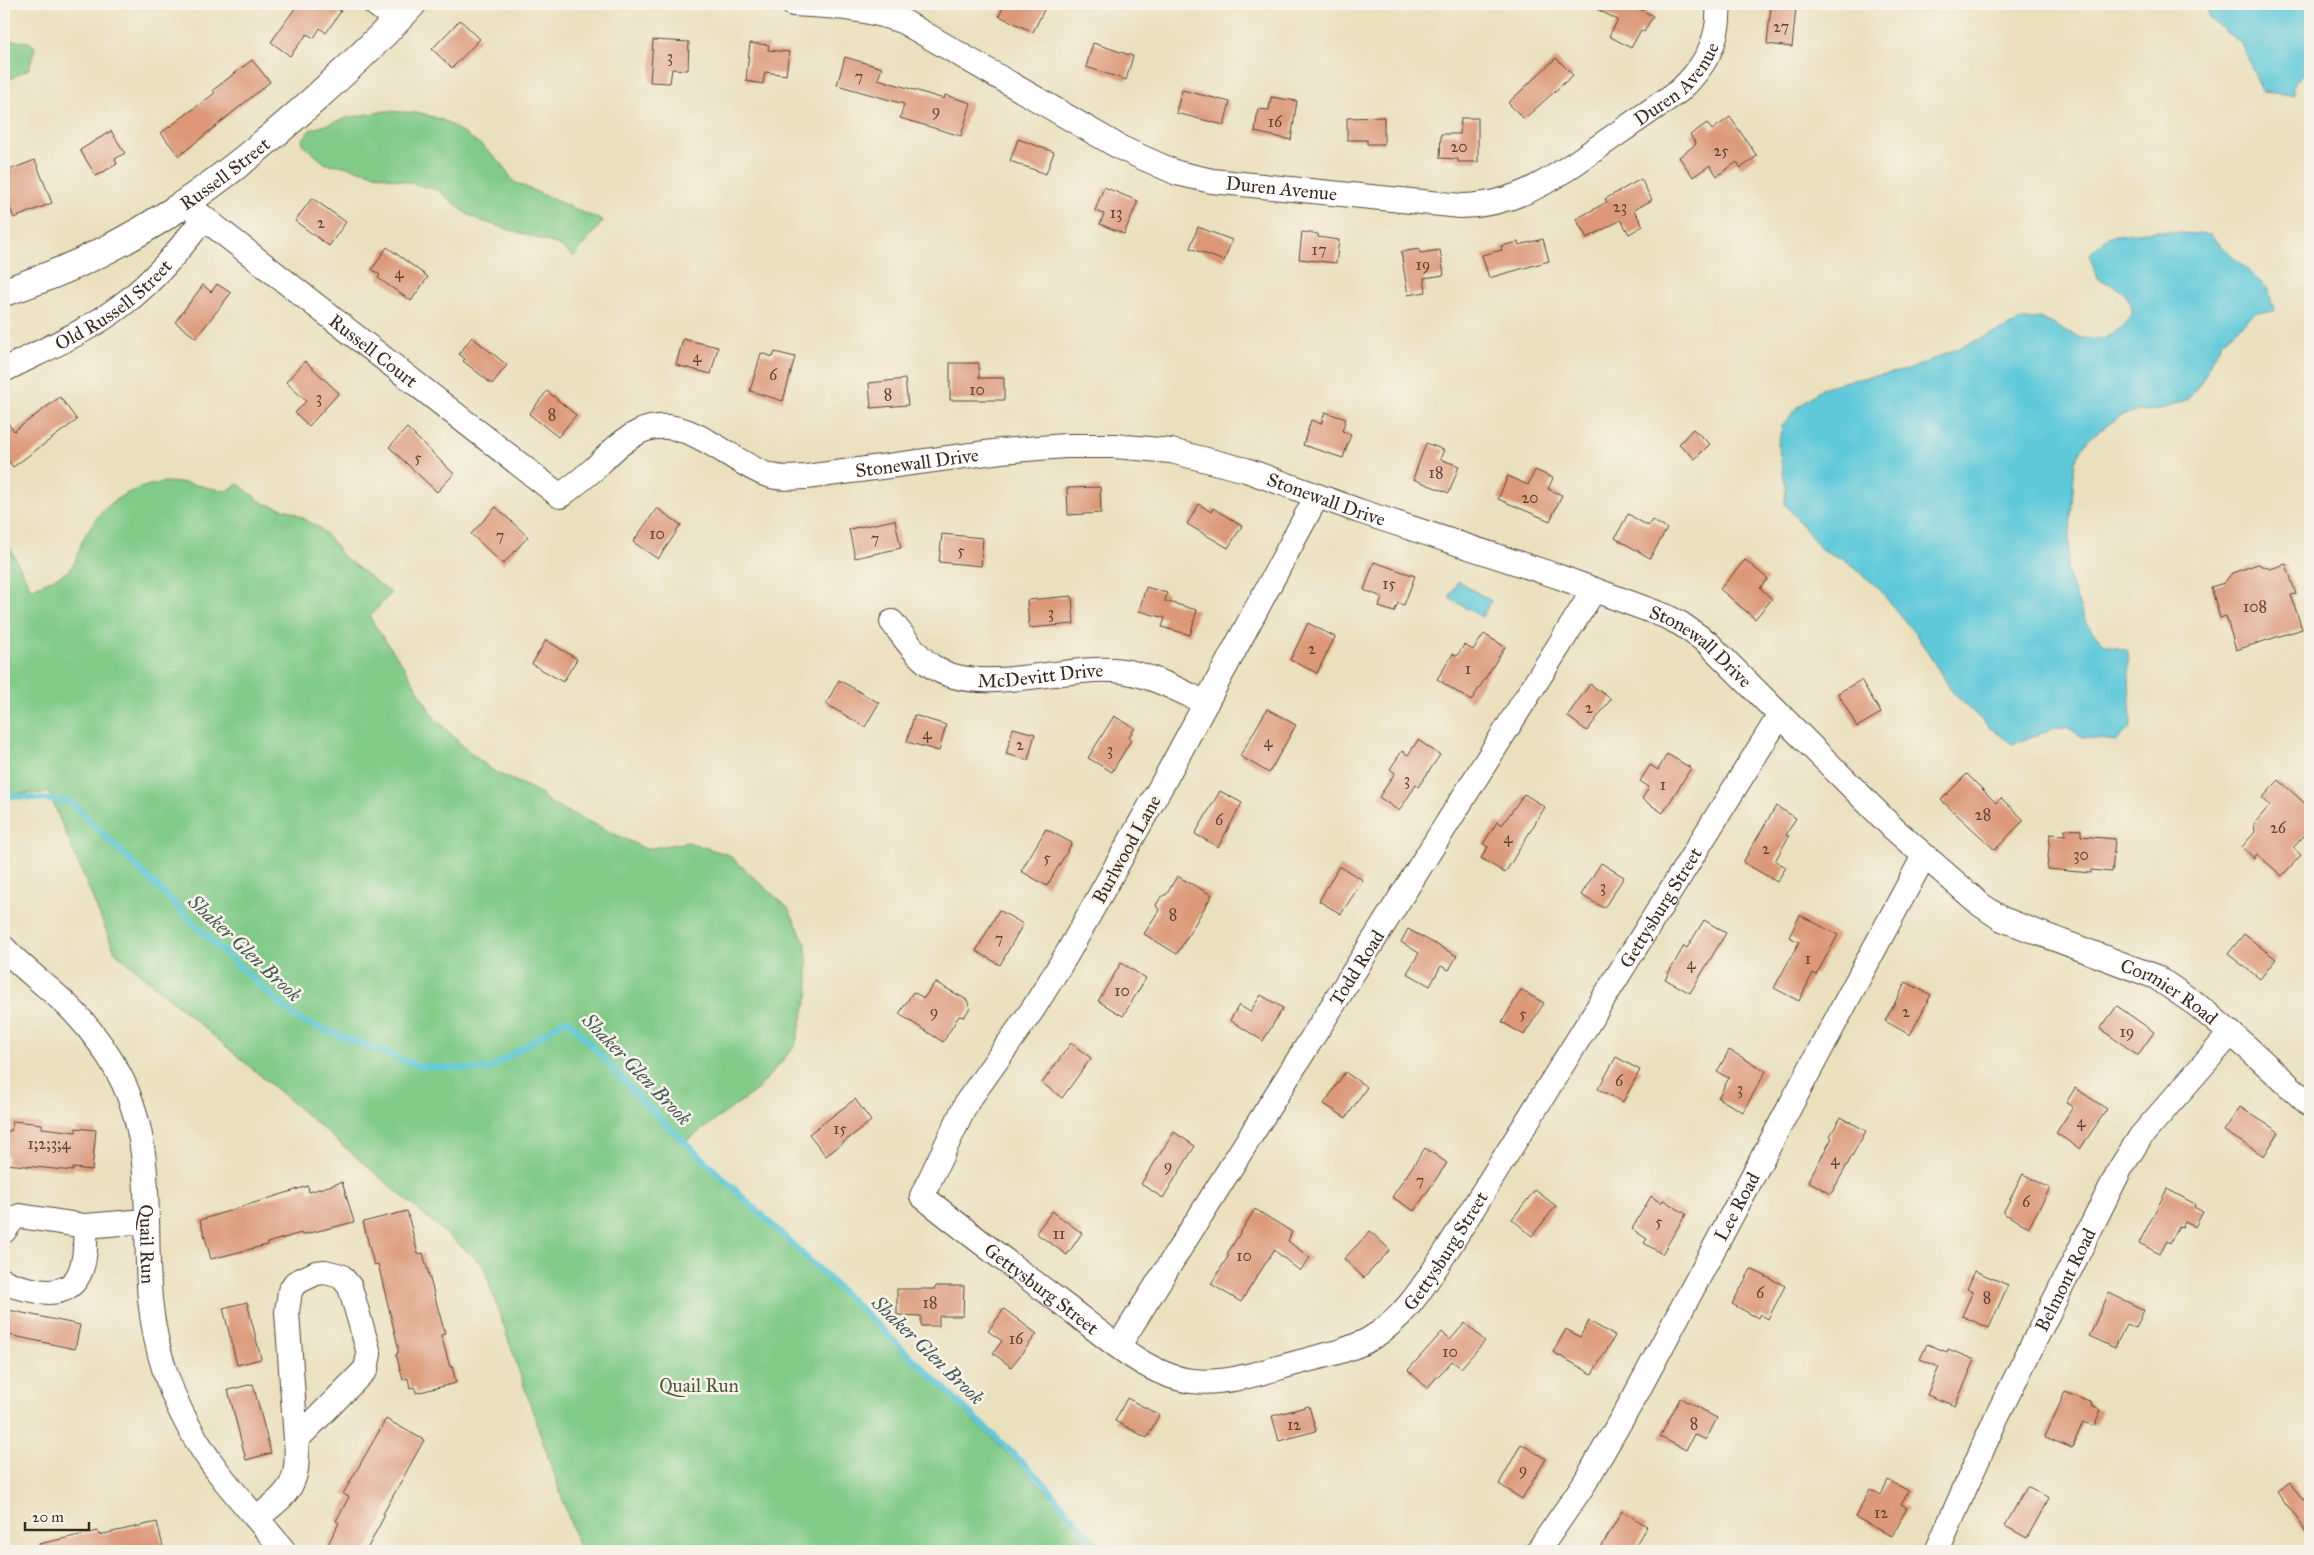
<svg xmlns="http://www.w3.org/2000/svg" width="2314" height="1555" font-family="'IM FELL Great Primer',serif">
	<rect width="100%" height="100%" fill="#f7f3e8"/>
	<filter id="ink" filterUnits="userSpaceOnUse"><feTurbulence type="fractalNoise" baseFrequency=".02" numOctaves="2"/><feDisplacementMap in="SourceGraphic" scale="10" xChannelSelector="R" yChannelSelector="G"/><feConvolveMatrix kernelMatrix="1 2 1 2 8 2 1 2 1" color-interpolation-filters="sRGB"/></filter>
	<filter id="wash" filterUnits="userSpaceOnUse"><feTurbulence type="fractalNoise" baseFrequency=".0096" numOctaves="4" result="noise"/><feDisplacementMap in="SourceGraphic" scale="20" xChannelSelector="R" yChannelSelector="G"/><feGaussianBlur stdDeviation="1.12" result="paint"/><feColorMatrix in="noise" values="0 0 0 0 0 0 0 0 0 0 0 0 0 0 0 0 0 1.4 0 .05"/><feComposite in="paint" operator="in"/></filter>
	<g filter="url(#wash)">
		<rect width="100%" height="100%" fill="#eae0bd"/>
		<path fill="#81cb88" stroke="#5e7a53" d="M4,40L29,42L35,47L29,69L4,82Z
			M386,111L421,113L445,121L481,145L502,164L514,182L603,221L574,257L559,245L481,221L467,214L438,190L340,165L326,164L304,146L302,140L310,130L347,118Z
			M165,482L186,483L226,491L238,484L263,503L291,511L320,528L337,547L341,555L391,593L370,616L373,623L403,665L433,716L467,750L495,772L535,790L552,804L646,849L688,842L729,855L788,908L806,944L809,992L795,1046L757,1090L686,1141L1108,1551H580L483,1265L115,952L49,793L4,794V536L31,589C42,583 59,578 69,570C76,564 79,547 84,538C102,503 127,488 165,482Z"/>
		<path fill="#5fc9d9" stroke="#4d7a7c" d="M2207,4H2310V68L2293,84L2294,95L2262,92L2242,44L2209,19Z
			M2157,231L2210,235L2267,288L2275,312H2256L2222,341L2201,383L2188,399L2161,410L2138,411L2122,415L2088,439L2075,461L2067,574L2085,620L2095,634L2105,644L2128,651L2131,726L2117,741L2082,737L2069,728L2058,727L2012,744L1989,727L1954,694L1917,636L1876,586L1846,561L1821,549L1785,504L1786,488L1778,444L1783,424L1799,406L1823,388L1841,382L1908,370L2023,320L2040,318L2081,338L2103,339L2121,328L2132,314C2132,292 2115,287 2097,278L2089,254L2109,236Z
			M1458,581L1491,601L1482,617L1449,598Z"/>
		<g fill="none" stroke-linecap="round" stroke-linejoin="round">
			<path stroke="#5fc9d9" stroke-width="6" d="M4,795L71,802L216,945L297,1019L419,1066L488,1070L567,1019L646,1105L1044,1483L1100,1551"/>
		</g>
		<g id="blocks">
			<path fill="#dc9878" d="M298,4H330L341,11L326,33L320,28L314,38L307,34L290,56L271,42Z
				M1005,4H1047L1033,32L999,16Z
				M1587,4H1630L1653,16L1644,32L1641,30L1631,48L1609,36L1618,20Z
				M1771,5L1796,8L1792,47L1767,44Z
				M460,20L480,39L452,68L432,49Z
				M653,40L689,42L688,70L672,69L670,83L650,82Z
				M750,43L769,45L768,50L789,52L786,75L765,72L763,84L746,81Z
				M1093,43L1133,56L1126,80L1086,67Z
				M845,57L882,68L878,79L944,99L945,95L971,103L961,136L900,118L904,104L837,85Z
				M1556,58L1573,75L1524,119L1508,103Z
				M252,60L270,82L179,156L161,133L215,93L213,90Z
				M1182,90L1230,102L1224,125L1176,113Z
				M1271,97L1297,101L1291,140L1255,132L1258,109L1269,110Z
				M1384,117V144H1367V140H1347V118Z
				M1730,117L1757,156L1741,168L1737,162L1717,176L1710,165L1693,177L1679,157L1696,144L1690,135L1707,123L1712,130Z
				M1461,118H1478V162H1458V159L1440,158L1441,134H1460Z
				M111,131L125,153L115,159L117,164L96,176L80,150Z
				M1018,139L1054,152L1046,174L1010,161Z
				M35,160L52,203L14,218L4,193V172Z
				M1641,179L1652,200L1634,210L1643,226L1629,234L1621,220L1587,238L1576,219L1607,202L1605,199Z
				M1104,187L1138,201L1124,234L1100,224L1104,214L1095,211Z
				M312,198L346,222L329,246L295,221Z
				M1198,227L1232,240L1224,261L1190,248Z
				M1302,232L1318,234V237L1339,240L1336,263L1299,259Z
				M1543,239L1549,261L1489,278L1482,255L1502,250L1501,246L1518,242L1519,245Z
				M387,247L428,277L411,301L378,278L380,275L372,269Z
				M1419,249L1420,253L1440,250L1444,275L1424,278L1426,292L1408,295L1401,252Z
				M217,284L231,293L196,338L175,322L203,285L211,292Z
				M472,337L507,365L492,384L463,361L465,359L459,354Z
				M683,339L718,347L711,374L676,365Z
				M775,352L795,357L783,401L750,391L761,353L773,357Z
				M305,361L339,393L309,426L295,413L306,401L286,382Z
				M950,363H979V378H1004V400H950Z
				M905,379L908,405L871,408L869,383Z
				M547,391L576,415L558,437L529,414Z
				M60,397L77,420L13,467L4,455V418L14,431Z
				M1325,412L1346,419L1342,431L1351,434L1343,458L1303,445L1311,420L1321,424Z
				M407,428L454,474L437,492L389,447Z
				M1693,429L1710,444L1695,459L1679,444Z
				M1426,443L1444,450L1440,459L1459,466L1449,493L1413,479Z
				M1535,470L1553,478L1548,489L1562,495L1550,521L1498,499L1508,476L1528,485Z
				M1100,487L1101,513L1068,515L1067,488Z
				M1199,504L1211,512L1213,508L1242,526L1228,548L1187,524Z
				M496,507L528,537L503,564L471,534Z
				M657,508L681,525L658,559L633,542Z
				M1628,514L1648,526L1652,520L1667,529L1650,558L1615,538Z
				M895,520L901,548L855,558L849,529Z
				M942,534L983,538L981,566L939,562Z
				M1745,560L1768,579L1760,588L1772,599L1755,619L1720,589Z
				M1374,562L1415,576L1404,605L1398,603L1394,612L1379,607L1382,597L1364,590Z
				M2258,564L2270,569L2286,564L2296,594L2291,595L2302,629L2236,650L2226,616L2220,618L2211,587L2224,583L2232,573Z
				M1146,587L1167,593L1165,601L1197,610L1190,635L1162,627L1165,618L1139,611Z
				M1072,596L1074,624L1029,628L1027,600Z
				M1308,623L1335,637L1317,673L1290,660Z
				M1484,634L1505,647L1471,701L1437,679L1453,654L1457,656L1464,645L1473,650Z
				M546,640L577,659L563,682L532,664Z
				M839,680L879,703L865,727L826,704Z
				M1861,680L1881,713L1857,727L1838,693Z
				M1590,684L1611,699L1587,731L1567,716Z
				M1267,709L1296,725L1269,773L1240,756Z
				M914,715L946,725L939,751L907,742Z
				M1114,716L1135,728L1128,738L1131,740L1112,772L1088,758Z
				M1013,728L1035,734L1028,760L1006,754Z
				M1418,740L1440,755L1418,787L1416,785L1399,811L1379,797L1395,773L1390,769L1402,751L1408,755Z
				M1667,754L1691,768L1663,813L1642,799L1649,787L1640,781L1650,765L1658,770Z
				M1967,774L1996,803L2001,798L2024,820L1995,850L1941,800Z
				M2279,780L2310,808V829L2293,848L2301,855L2282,876L2257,854L2254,858L2242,847L2255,832L2254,824L2270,805L2262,798Z
				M1220,791L1242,803L1218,847L1195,834Z
				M1524,794L1545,807L1505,873L1481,858L1488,847L1483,844L1497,822L1502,825Z
				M1776,806L1796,818L1786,835L1789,836L1775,861L1786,867L1777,882L1743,862Z
				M1046,829L1072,843L1047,886L1021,871Z
				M2065,829L2081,830V836L2115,839L2112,872L2091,870V873L2047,869L2050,834L2065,835Z
				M1601,863L1624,877L1604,908L1581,895Z
				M1339,866L1363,880L1341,914L1319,901Z
				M1177,876L1212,895L1177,954L1144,934L1159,910L1156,905L1161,897L1167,894Z
				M999,910L1023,924L1000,965L976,951Z
				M1800,915L1838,935L1816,975L1813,973L1799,1001L1774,988L1799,942L1789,937Z
				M1704,920L1726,933L1690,993L1665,979L1684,946L1687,948Z
				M1408,929L1457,956L1449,970L1441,966L1430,986L1407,973L1419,953L1401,942Z
				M2244,934L2276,959L2260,979L2228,954Z
				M1121,963L1146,978L1123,1016L1098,1001Z
				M935,982L967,1000L970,1008L964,1017L959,1016L943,1042L899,1014L913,992L924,998Z
				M1906,982L1931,995L1910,1035L1885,1021Z
				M1521,990L1544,1003L1524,1035L1502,1022Z
				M1261,995L1283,1008L1263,1041L1230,1020L1239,1005L1250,1012Z
				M2117,1006L2154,1032L2138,1055L2100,1029Z
				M1071,1043L1091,1058L1062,1098L1042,1083Z
				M1729,1050L1766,1071L1743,1112L1718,1098L1729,1078L1717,1072Z
				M1616,1057L1640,1070L1623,1102L1598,1089Z
				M1345,1072L1367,1087L1346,1118L1324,1104Z
				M2075,1088L2107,1109L2080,1149L2056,1133L2073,1107L2066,1103Z
				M855,1099L871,1121L826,1156L809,1134Z
				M2240,1107L2279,1132L2264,1156L2224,1131Z
				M1841,1117L1866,1131L1831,1194L1808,1181L1832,1138L1830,1136Z
				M13,1121L42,1124V1128L76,1132V1128L96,1130L92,1170L73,1168V1171L7,1164L8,1155L4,1154V1131H11Z
				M1174,1132L1195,1146L1163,1198L1141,1184Z
				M1425,1148L1447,1163L1414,1211L1392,1197Z
				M2023,1174L2050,1188L2029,1227L2003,1213Z
				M342,1182L354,1222L302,1235L301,1233L267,1243V1245L211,1259L200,1220L308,1186L309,1192Z
				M2167,1189L2195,1204L2194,1207L2203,1212L2195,1227L2185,1222L2182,1227L2179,1226L2170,1243L2167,1241L2160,1254L2139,1243Z
				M1535,1190L1556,1206L1532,1236L1512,1219Z
				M1651,1196L1661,1203L1663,1200L1686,1214L1662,1254L1644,1243L1647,1239L1632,1229Z
				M1255,1209L1292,1232L1288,1241L1310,1258L1300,1271L1274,1250L1241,1302L1211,1284L1229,1255L1227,1254Z
				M407,1211L418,1254L423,1253L445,1334L441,1335L450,1367L452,1366L456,1383L416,1393L415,1387L410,1388L408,1378L403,1380L396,1354L398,1353V1346L378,1264L374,1265L363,1222Z
				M1052,1211L1082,1233L1067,1255L1036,1233Z
				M1370,1231L1390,1250L1364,1278L1344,1259Z
				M1751,1269L1785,1286L1768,1319L1760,1314L1758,1318L1732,1304Z
				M1975,1271L2008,1285L1989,1328L1962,1316L1973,1291L1967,1289Z
				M936,1286H964L963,1316H939V1326H921V1316L897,1315V1289H935Z
				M2109,1293L2144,1310L2136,1328L2126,1324L2115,1348L2089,1336Z
				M247,1302L261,1359L237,1365L223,1308Z
				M4,1309L80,1325L75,1349L4,1334Z
				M1004,1309L1037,1334L1011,1367L993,1353L1002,1341L988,1331Z
				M1589,1321L1615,1336L1592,1374L1553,1352L1566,1329L1580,1337Z
				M1465,1323L1485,1341L1461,1368L1452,1361L1427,1388L1408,1370L1442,1332L1450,1340Z
				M1927,1344L1947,1352L1948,1349L1975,1360L1955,1406L1927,1395L1939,1367L1920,1359Z
				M253,1384L271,1453L246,1460L228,1390Z
				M2065,1392L2092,1403L2091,1406L2101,1410L2094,1426L2083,1422L2072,1448L2045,1437Z
				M1127,1398L1159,1415L1147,1438L1115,1421Z
				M1680,1398L1717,1418L1706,1440L1694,1434L1686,1450L1660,1437Z
				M1309,1406L1316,1431L1279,1441L1272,1416Z
				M386,1419L424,1440L383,1514L385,1515L366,1551H336L327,1546L339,1523L336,1521L349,1497L343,1494Z
				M1521,1444L1546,1459L1522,1499L1499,1484Z
				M1888,1480L1909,1491L1901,1505L1907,1508L1892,1536L1855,1517L1870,1489L1881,1495Z
				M2290,1482L2303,1500L2310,1495V1538L2277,1491Z
				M2027,1486L2049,1498L2027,1538L2005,1526Z
				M1622,1511L1647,1526L1632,1551H1599Z
				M157,1522L164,1551H40L39,1544L98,1531L99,1535Z"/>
		</g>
	</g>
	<g filter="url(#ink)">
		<use href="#blocks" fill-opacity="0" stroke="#554536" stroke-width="1"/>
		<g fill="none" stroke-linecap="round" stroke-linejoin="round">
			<g stroke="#554536" stroke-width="26">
				<g id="street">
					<path d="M375,4L397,20"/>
					<path id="s1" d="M793,4C832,6 868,8 904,22L1121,148L1177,173L1212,181L1461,206C1518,205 1556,177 1601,145C1627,127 1653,109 1679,91C1704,68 1721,39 1718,4"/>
					<path id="s2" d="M186,204L560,496C572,487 584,478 595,468C609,454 621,441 639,432C684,411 726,459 765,474C778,479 792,478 806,477L1001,451L1065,446H1115L1171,451L1246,470L1359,511L1557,576L1665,616L1681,624L1708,643L1894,829L1981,905L2002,919L2156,977L2197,1005L2248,1048L2310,1105"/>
					<path id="s3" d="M4,370C43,350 87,332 122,305C153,282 180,249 204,218"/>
					<path id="s4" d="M1317,496L1164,781L1067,954L1033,1009L967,1102L922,1196C968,1233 1016,1269 1063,1304C1099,1331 1146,1376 1192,1381C1227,1385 1262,1372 1296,1363C1320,1356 1346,1352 1368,1340C1404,1320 1425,1284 1447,1250L1780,715"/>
					<path id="s5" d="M892,622C904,637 916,656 933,667C979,697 1061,666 1113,670C1146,672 1176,689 1206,703"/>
					<path id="s6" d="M4,948C25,971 52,989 74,1012C92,1031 108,1053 120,1076C156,1145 143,1225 150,1299C155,1349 171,1399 197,1441C221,1481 255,1515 284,1551"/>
					<path d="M4,1231L13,1219L20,1216L85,1226L146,1221"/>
					<path d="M4,1281C14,1287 26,1289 38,1291C83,1298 87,1261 85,1226"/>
					<path id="s7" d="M1119,1345L1594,590"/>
					<path d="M257,1518C290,1492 300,1484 296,1440L366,1369L369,1354L367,1346L350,1287L341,1276L325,1272L316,1273L295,1283L290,1291L287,1312L296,1440"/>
					<path id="s8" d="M1538,1551L1584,1484L1635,1396L1924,856"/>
					<path id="s9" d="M1937,1551L1997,1416L2120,1169L2141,1136L2231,1033"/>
				</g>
			</g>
			<g stroke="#554536" stroke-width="30">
				<g id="secondary">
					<path id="s10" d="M4,292C129,252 221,184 317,97C350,67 382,37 412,4"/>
				</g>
			</g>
			<use href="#street" stroke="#fff" stroke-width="24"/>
			<use href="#secondary" stroke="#fff" stroke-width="28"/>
		</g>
	</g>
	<g text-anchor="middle" stroke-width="5" stroke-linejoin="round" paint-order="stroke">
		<g font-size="16" fill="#634634">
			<text x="1781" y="32">27</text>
			<text x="670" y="62">3</text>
			<text x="859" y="82">7</text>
			<text x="936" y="116">9</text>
			<text x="1275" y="127">16</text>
			<text x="1459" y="152">20</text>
			<text x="1721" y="156">25</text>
			<text x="1620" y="212">23</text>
			<text x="1116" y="218">13</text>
			<text x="321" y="228">2</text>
			<text x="1319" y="255">17</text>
			<text x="1423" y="270">19</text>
			<text x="399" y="278">4</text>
			<text x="697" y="362">4</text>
			<text x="773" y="380">6</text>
			<text x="977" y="395">10</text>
			<text x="888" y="400">8</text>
			<text x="319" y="403">3</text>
			<text x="552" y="420">8</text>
			<text x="418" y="463">5</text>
			<text x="1436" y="478">18</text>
			<text x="1530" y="503">20</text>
			<text x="657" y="539">10</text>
			<text x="500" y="541">7</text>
			<text x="875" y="544">7</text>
			<text x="961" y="556">5</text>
			<text x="1389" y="589">15</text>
			<text x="2255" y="612">108</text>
			<text x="1051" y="618">3</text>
			<text x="1312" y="654">2</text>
			<text x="1468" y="674">1</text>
			<text x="1589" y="713">2</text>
			<text x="927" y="739">4</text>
			<text x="1268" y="747">4</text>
			<text x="1020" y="750">2</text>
			<text x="1110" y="755">3</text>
			<text x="1407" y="785">3</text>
			<text x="1663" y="790">1</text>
			<text x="1983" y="820">28</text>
			<text x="1219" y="825">6</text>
			<text x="2278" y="833">26</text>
			<text x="1508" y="843">4</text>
			<text x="1766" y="854">2</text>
			<text x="2081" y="860">30</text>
			<text x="1047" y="863">5</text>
			<text x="1603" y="892">3</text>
			<text x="1173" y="920">8</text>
			<text x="999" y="944">7</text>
			<text x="1808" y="964">1</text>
			<text x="1691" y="969">4</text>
			<text x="1122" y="996">10</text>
			<text x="934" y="1017">9</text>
			<text x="1906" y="1017">2</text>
			<text x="1523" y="1019">5</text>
			<text x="2127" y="1037">19</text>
			<text x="1619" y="1086">6</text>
			<text x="1740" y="1094">3</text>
			<text x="2081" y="1127">4</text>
			<text x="840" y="1134">15</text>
			<text x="49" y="1149">1;2;3;4</text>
			<text x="1835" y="1165">4</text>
			<text x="1168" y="1171">9</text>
			<text x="1420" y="1186">7</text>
			<text x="2026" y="1207">6</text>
			<text x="1659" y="1227">5</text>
			<text x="1059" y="1239">11</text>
			<text x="1244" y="1261">10</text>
			<text x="1760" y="1298">6</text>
			<text x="1987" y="1303">8</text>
			<text x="930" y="1308">18</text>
			<text x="1016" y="1344">16</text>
			<text x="1450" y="1357">10</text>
			<text x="1694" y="1429">8</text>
			<text x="1294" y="1430">12</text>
			<text x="1523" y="1475">9</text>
			<text x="1881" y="1518">12</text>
		</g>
		<g font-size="19" fill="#3b2a1e" stroke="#f7f3e8">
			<text dy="7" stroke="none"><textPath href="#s1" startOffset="965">Duren Avenue</textPath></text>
			<text dy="7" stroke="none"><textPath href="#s10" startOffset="252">Russell Street</textPath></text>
			<text dy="7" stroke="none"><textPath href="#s1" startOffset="531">Duren Avenue</textPath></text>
			<text dy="7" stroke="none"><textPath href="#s3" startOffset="128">Old Russell Street</textPath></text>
			<text dy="7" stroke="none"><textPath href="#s2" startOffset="238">Russell Court</textPath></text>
			<text dy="7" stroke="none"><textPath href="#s2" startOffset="868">Stonewall Drive</textPath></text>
			<text dy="7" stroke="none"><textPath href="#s2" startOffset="1286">Stonewall Drive</textPath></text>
			<text dy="7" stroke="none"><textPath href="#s2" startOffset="1691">Stonewall Drive</textPath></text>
			<text dy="7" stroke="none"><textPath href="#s5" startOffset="171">McDevitt Drive</textPath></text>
			<text transform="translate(1126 849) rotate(-61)" y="7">Burlwood Lane</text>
			<text dy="7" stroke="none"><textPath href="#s4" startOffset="1841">Gettysburg Street</textPath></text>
			<text dy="7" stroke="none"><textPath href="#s7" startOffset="446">Todd Road</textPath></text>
			<text dy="7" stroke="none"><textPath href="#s2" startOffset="2282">Cormier Road</textPath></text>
			<text dy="7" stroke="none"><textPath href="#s8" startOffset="398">Lee Road</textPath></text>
			<text dy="7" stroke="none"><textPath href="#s6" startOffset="346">Quail Run</textPath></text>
			<text dy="7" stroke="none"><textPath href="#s4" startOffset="1436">Gettysburg Street</textPath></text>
			<text dy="7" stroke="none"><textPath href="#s9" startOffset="300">Belmont Road</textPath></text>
			<text dy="7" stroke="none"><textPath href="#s4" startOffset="956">Gettysburg Street</textPath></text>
		</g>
		<g font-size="19" fill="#505a3e" stroke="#f7f3e8">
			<text x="699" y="1392">Quail Run</text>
		</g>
		<g font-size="20" font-style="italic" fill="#465a56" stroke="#f7f3e8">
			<text transform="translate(245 948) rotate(43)" y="7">Shaker Glen Brook</text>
			<text transform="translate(637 1069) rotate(46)" y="7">Shaker Glen Brook</text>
			<text transform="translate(928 1350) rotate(44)" y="7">Shaker Glen Brook</text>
		</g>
	</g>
	<rect width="2314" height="1555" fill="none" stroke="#f7f3e8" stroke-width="20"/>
	<path d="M25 1522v8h64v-8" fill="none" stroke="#3b2a1e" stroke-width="2.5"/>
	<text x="32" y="1522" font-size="15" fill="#3b2a1e" stroke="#f7f3e8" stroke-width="4" paint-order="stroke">20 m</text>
</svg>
